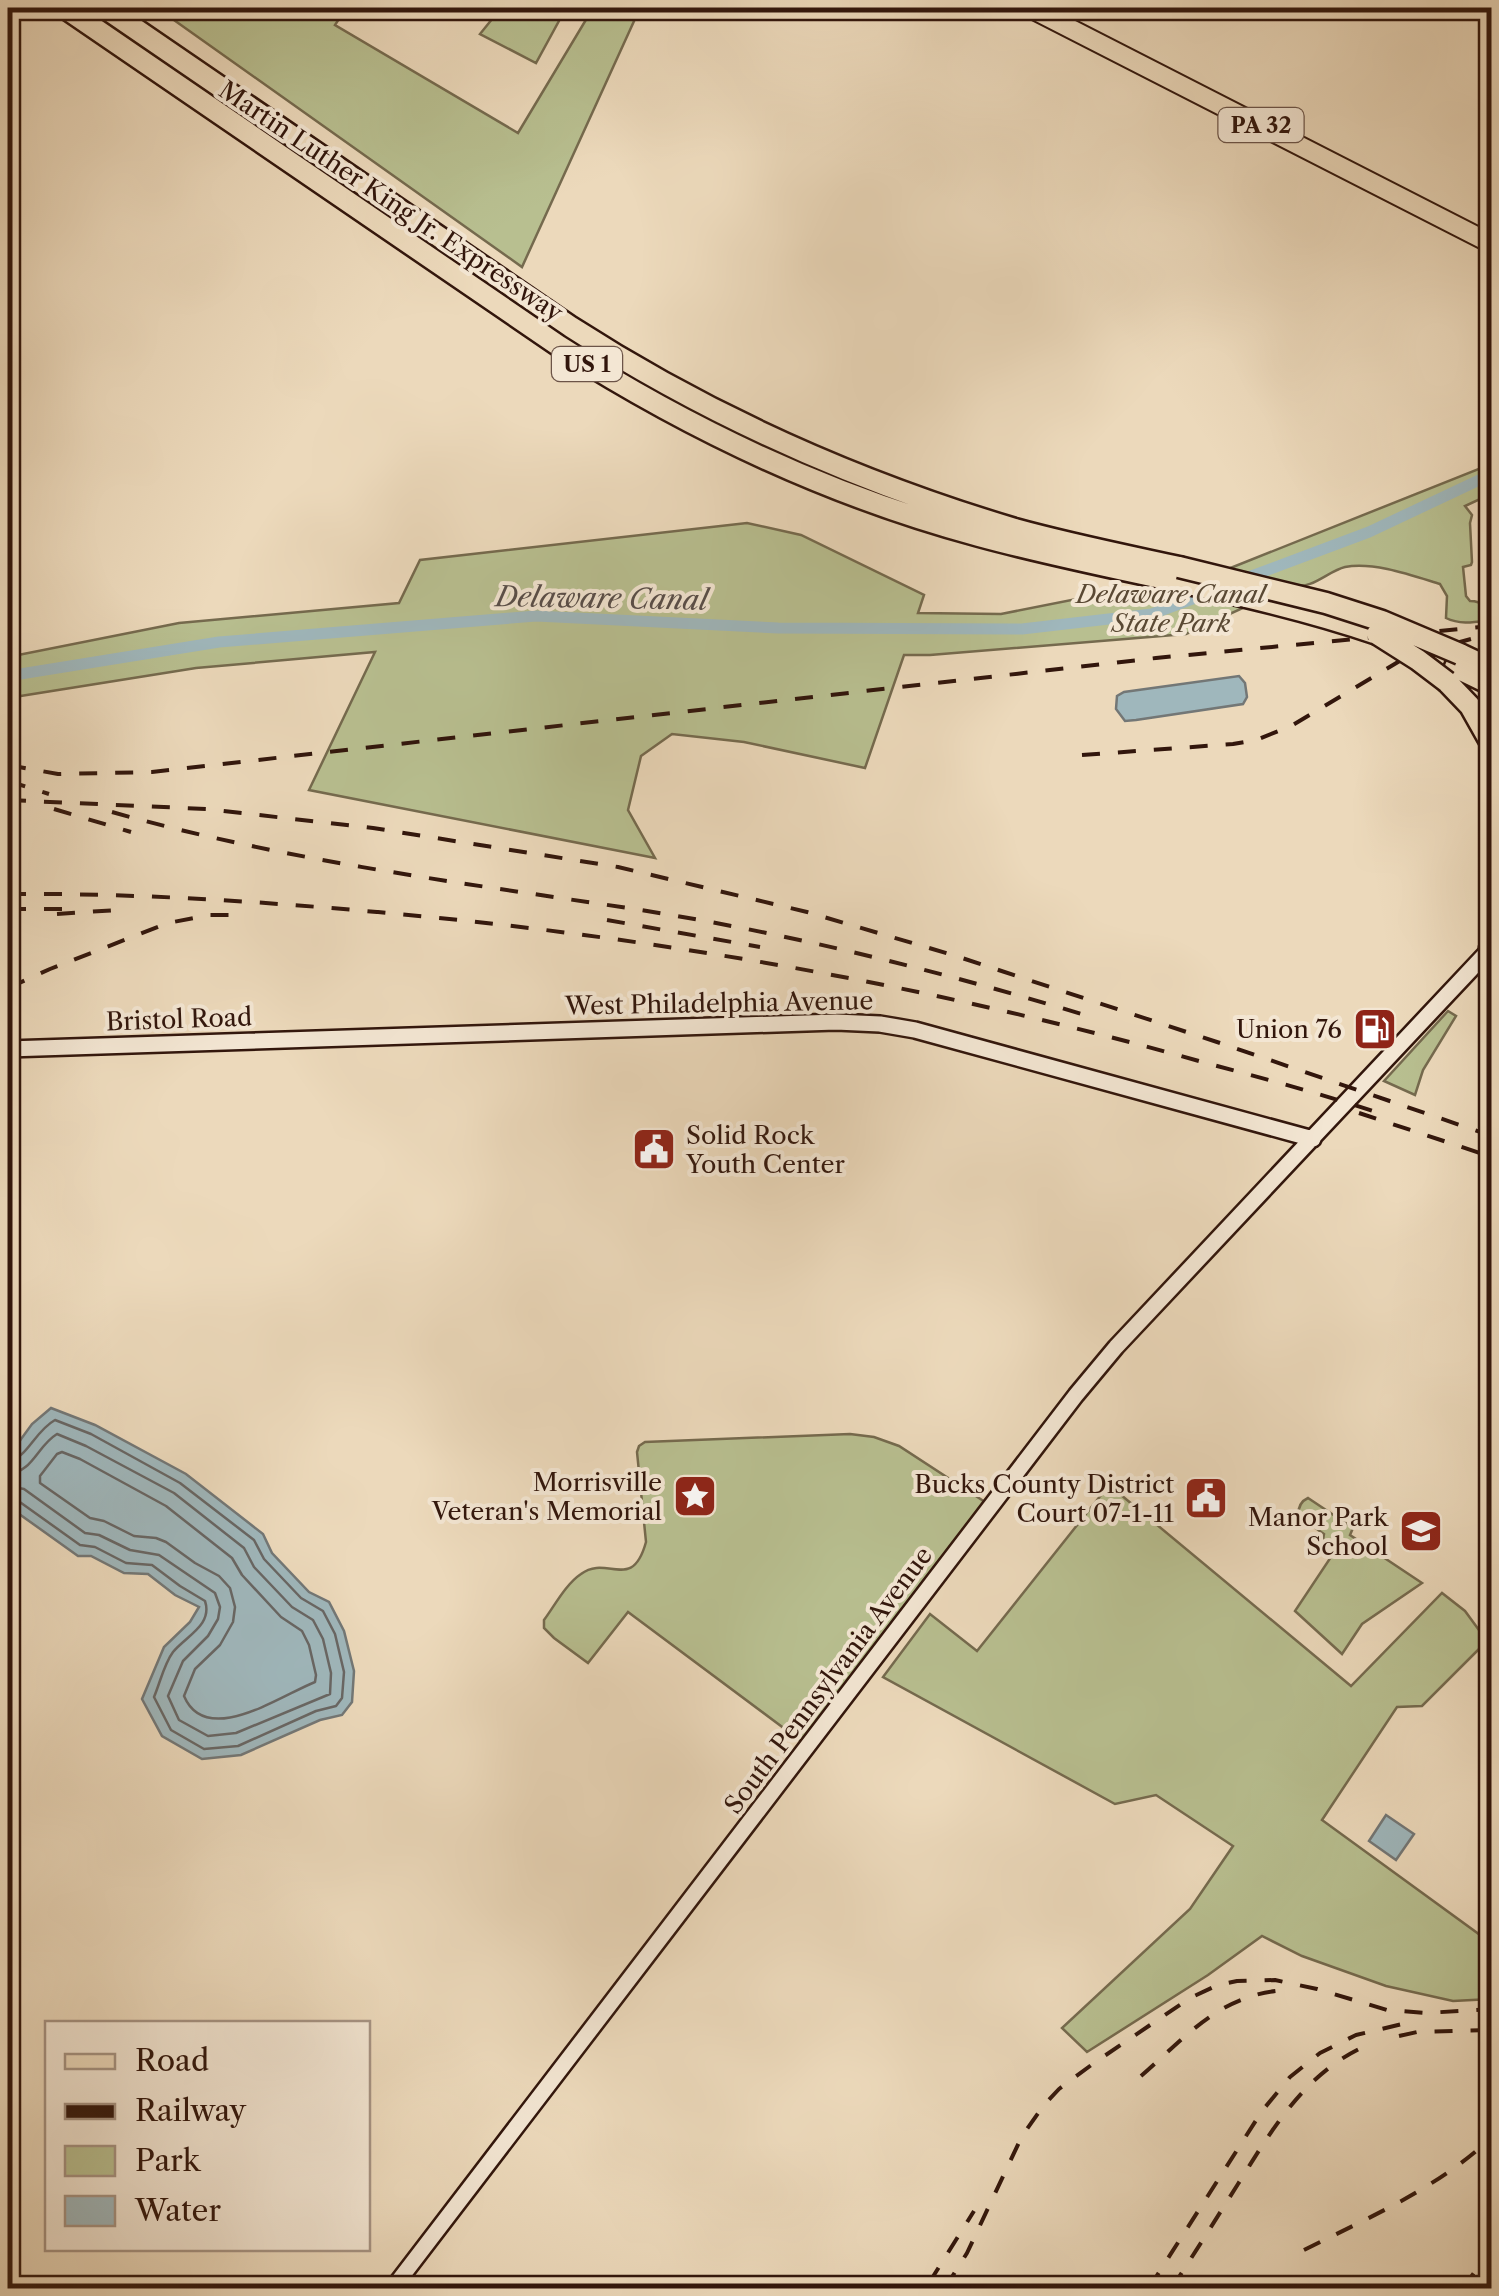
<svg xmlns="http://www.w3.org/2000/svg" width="1499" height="2296" font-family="'Libre Caslon Text',serif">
	<rect width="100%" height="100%" fill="#ecd9bb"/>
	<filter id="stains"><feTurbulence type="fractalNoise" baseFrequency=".002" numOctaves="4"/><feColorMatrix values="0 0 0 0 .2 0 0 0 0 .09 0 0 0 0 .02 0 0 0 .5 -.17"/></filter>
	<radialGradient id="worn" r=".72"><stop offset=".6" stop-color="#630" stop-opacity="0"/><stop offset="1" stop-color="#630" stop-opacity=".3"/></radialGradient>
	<path fill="#b8bf90" stroke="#756a4e" stroke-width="2.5" d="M157,8H346L335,25L518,133L593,8H640L522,267Z
		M501,8H566L536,63L480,34Z
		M1491,464V494L1465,506L1472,515L1470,523L1472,562L1471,565L1463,567L1466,596L1470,601C1482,601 1490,608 1491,620C1475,622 1460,625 1446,618L1447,596L1440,584C1414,576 1373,561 1345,567C1328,571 1312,590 1293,585L1186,634L930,655H904L865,768L744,742L672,734L641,756L628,810L655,858L309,790L375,652L196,668L8,698V657L179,623L399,603L420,560L747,523L801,535L924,595L918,613L1001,614L1228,569Z
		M1448,1011L1456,1016L1423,1070L1415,1095L1384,1081Z
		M850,1434L874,1437L899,1446L985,1502L801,1741L628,1612L588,1663L554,1638L544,1628V1620C555,1605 566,1584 581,1574C607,1554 632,1593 646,1542L637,1452L639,1446L645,1442Z
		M1109,1485L1351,1686L1442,1593L1465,1611L1487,1641L1422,1706L1397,1707L1322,1820L1491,1943V1999L1453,2001L1386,1986L1302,1956L1262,1936L1208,1975L1087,2052L1062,2028L1190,1909L1233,1846L1156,1795L1115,1804L883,1677L930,1614L977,1651Z
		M1308,1498L1353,1528L1350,1535L1422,1583L1362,1624L1342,1654L1295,1611L1335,1551L1323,1540L1324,1534L1298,1516C1298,1508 1301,1501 1308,1498Z"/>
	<path fill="#9fb7bc" stroke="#737776" stroke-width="2.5" d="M1239,676L1245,683L1247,697L1243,704L1136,720L1125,721L1116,709L1117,696L1124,692Z
		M51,1408L95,1425L186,1474L263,1534L272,1553L309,1592L329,1602L344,1631L354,1671L352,1702L342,1715L320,1720L241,1755L202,1759L162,1736L142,1699L164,1647L190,1622L199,1607L175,1595L148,1574L124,1573L91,1556H78L8,1506V1457L32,1424Z
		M1386,1815L1414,1834L1396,1860L1369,1841Z"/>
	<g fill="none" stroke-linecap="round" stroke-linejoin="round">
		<path stroke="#686664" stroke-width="2.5" d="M62,1452L80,1459L166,1506L232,1558L242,1575L281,1617L302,1631L309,1645L316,1675L315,1682C280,1696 206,1748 184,1696L195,1669L220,1645L233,1622L235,1607L230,1588L219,1576L195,1563L166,1542L156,1538L134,1536L104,1521L90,1518L40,1483V1476L57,1454Z
			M8,1462C27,1458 35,1431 55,1420L91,1434L180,1483L254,1540L264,1559L301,1598L323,1611L335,1634L344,1672L342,1698L336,1706L316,1711L238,1746L204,1749L171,1730L154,1697C160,1683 164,1664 173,1652C186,1636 213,1625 205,1601L180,1586L152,1565L126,1563L95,1547L80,1545L17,1500L8,1498
			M8,1474C33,1472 37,1446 57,1434L86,1446L174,1493L244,1548L254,1567L292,1607L313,1620L323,1639L331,1673L330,1694L236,1733L208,1736L179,1720L168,1696L183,1661L208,1636L218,1619L220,1607L215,1593L159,1555L130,1550L99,1535L85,1533L24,1489L8,1486"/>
		<path stroke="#9fb7bc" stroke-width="11" d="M1246,578L1369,532L1492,474
			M8,676L219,642L536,616L778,628L1022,629L1152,614L1195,598"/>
		<g stroke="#32160c" stroke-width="20">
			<path id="secondary" d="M8,1049L836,1022L880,1024L915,1030L1313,1139
				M393,2288L1076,1395L1116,1347L1492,947"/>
		</g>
		<g stroke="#32160c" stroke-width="22">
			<path id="primary" d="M1030,8L1492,244"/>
		</g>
		<g stroke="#32160c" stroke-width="25">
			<path id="motorway" d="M65,8L559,346C689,429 830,496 979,536C1111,572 1248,590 1377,634
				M105,8L571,327C709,416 858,482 1015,529C1069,544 1124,555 1179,567
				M1460,654L1492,669
				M1455,667L1492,685
				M1447,682L1470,706L1492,745
				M1490,948L1492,946"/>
		</g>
		<use href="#secondary" stroke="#f3e6d3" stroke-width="15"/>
		<use href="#primary" stroke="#ecd9bb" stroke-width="18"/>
		<use href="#motorway" stroke="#ecd9bb" stroke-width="20"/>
		<path stroke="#32160c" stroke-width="4" stroke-dasharray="18 18" stroke-linecap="butt" d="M1082,755L1233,744L1256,740L1291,726L1408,656L1471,639
			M8,765L58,774L152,772L1156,658L1492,626
			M8,781L49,794
			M8,800L206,809L373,828L618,867L807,912L953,955L1220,1043L1492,1136
			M54,809L131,832
			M112,812C286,861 463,883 641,910C792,934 939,971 1085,1015
			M8,894C131,893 254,901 377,912C657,937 935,986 1206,1063C1262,1078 1318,1093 1373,1111
			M8,909H67
			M57,914L117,910
			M607,920L760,947
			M8,988L50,969L168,923L210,915H243
			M1359,1113L1492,1157
			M1399,2036L1417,2032L1492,2030
			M1141,2076C1187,2036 1220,1994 1286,1990
			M1304,2250C1370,2217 1438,2188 1492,2137
			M929,2283L974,2211
			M945,2288L967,2253L1022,2136L1044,2105L1059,2089L1094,2063L1190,1998L1218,1985L1237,1981L1275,1980L1317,1989L1387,2010L1426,2013L1492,2009
			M1149,2288L1262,2111L1290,2077L1320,2053L1356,2035L1415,2021
			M1172,2288C1194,2254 1216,2219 1238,2184C1271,2131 1303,2076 1361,2048
			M1463,2288L1492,2248"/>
		<g stroke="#32160c" stroke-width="25" stroke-linecap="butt">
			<path id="motorway-bridge" d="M1179,567L1326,603L1382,621L1460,654
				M1377,634L1418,660L1447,682"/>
		</g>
		<use href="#motorway-bridge" stroke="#ecd9bb" stroke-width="20"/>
	</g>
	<defs>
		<g id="fuel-square" transform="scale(2.25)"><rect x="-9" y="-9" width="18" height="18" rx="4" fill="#8f2418" stroke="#f3e6d3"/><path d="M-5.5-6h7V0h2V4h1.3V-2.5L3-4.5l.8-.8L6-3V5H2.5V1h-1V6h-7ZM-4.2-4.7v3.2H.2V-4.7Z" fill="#fff"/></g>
		<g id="civic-square" transform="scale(2.25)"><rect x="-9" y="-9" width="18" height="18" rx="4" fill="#8f2418" stroke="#f3e6d3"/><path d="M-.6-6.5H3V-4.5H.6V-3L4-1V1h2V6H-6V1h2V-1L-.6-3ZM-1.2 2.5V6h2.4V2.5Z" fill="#fff"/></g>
		<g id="sight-square" transform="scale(2.25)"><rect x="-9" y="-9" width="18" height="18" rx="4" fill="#8f2418" stroke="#f3e6d3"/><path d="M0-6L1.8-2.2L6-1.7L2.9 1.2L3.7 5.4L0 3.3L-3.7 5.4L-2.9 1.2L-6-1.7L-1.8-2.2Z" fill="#fff"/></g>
		<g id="school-square" transform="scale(2.25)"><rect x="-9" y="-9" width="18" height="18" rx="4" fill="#8f2418" stroke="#f3e6d3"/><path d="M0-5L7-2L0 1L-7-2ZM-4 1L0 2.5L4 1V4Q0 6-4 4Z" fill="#fff"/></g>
	</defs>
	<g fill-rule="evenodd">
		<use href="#fuel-square" x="1375" y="1029"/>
		<use href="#civic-square" x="654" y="1149"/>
		<use href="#sight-square" x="695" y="1496"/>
		<use href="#civic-square" x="1206" y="1498"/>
		<use href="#school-square" x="1421" y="1531"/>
	</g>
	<g text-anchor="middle" stroke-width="8" stroke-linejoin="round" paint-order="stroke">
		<g fill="#f3e6d3" stroke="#6c5448" stroke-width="2.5">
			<rect x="1218.5" y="108" width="85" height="34" rx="8"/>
			<rect x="552" y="347" width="70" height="34" rx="8"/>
		</g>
		<g font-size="22" font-weight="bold" fill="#32160c">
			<text x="1261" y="133">PA 32</text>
			<text x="587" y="372">US 1</text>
		</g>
		<g font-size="25" fill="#32160c" stroke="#f3e6d3">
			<text transform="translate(391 201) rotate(34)" y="9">Martin Luther King Jr. Expressway</text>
			<text transform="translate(719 1003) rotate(-1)" y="9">West Philadelphia Avenue</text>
			<text transform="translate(179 1019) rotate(-2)" y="9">Bristol Road</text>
			<text transform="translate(828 1680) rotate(-53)" y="9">South Pennsylvania Avenue</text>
		</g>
		<g font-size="25" font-style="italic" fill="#5a4934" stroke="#f3e6d3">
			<text x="1171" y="603">Delaware Canal<tspan x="1171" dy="29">State Park</tspan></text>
		</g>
		<g font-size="25" fill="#32160c" stroke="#f3e6d3" text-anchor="end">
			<text x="1342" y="1038">Union 76</text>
			<text x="686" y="1144" text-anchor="start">Solid Rock<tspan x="686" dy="29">Youth Center</tspan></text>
			<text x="662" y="1491">Morrisville<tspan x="662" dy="29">Veteran's Memorial</tspan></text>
			<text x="1174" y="1493">Bucks County District<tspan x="1174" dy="29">Court 07-1-11</tspan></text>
			<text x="1388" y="1526">Manor Park<tspan x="1388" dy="29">School</tspan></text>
		</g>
		<g font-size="28" font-style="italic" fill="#584e4a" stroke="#f3e6d3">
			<text transform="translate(602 598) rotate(1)" y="10">Delaware Canal</text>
		</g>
	</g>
	<rect width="1499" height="2296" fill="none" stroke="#ecd9bb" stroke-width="40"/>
	<rect x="10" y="10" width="1479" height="2276" fill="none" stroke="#32160c" stroke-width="5"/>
	<rect x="20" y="20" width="1459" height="2256" fill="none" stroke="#32160c" stroke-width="2.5"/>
	<rect x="45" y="2021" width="325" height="230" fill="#f3e6d3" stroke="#a69383" stroke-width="2.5"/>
	<rect x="65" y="2054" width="50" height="15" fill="#ecd9bb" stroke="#a69383" stroke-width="2.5"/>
	<text x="135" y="2071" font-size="30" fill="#32160c">Road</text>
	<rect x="65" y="2104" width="50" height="15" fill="#32160c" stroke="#a69383" stroke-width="2.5"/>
	<text x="135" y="2121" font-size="30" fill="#32160c">Railway</text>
	<rect x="65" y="2146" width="50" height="30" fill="#b8bf90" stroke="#a69383" stroke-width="2.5"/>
	<text x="135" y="2171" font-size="30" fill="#32160c">Park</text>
	<rect x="65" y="2196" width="50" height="30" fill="#9fb7bc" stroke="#a69383" stroke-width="2.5"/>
	<text x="135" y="2221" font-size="30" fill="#32160c">Water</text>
	<rect width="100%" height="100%" filter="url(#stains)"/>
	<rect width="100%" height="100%" fill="url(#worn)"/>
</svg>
